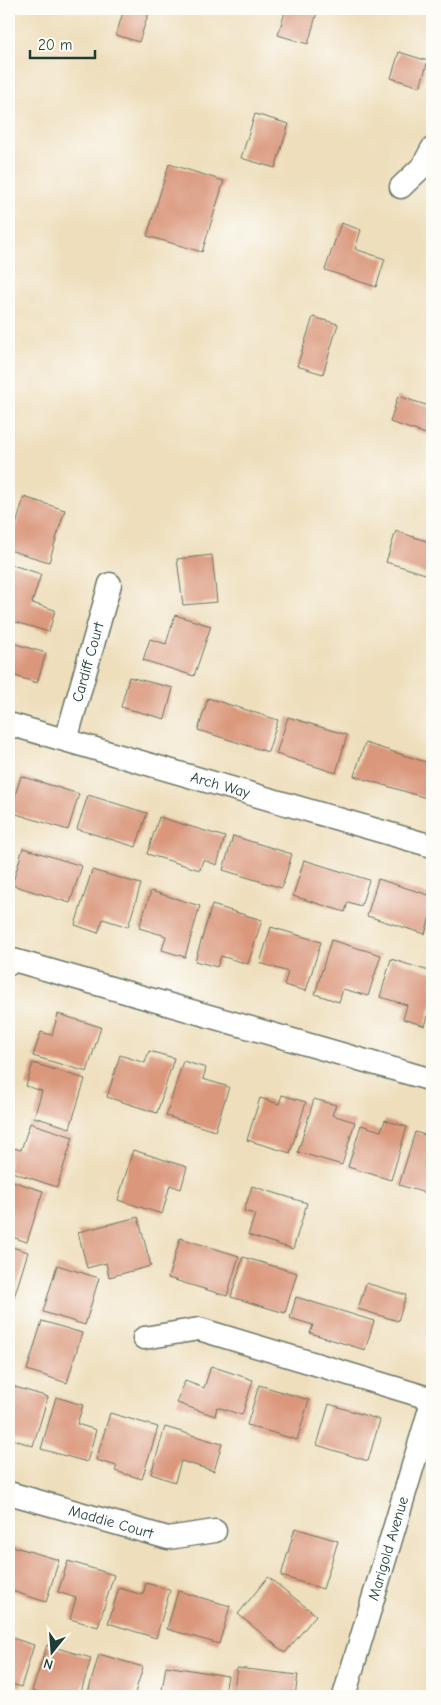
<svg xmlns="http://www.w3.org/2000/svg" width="441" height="1705" font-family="'Comic Neue',sans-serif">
	<rect width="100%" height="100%" fill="#fdfcf7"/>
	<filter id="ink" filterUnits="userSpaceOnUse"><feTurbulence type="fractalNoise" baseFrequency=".02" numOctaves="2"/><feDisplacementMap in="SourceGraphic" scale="10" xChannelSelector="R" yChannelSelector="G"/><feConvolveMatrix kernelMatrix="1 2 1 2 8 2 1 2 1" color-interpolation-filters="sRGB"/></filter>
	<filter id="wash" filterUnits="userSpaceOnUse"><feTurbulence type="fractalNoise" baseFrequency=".0096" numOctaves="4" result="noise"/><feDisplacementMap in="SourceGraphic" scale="20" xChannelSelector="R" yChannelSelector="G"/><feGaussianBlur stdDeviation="1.12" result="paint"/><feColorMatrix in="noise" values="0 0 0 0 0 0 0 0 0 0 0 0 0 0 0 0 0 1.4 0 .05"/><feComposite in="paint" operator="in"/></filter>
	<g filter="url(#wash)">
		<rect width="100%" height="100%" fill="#eedebc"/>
		<g id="blocks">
			<path fill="#da977b" d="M124,9H150L139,42L116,35Z
				M286,9H318L308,44L278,35Z
				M399,52L428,61L420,87L391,78Z
				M255,114L289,124L275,168L241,158Z
				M169,164L224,181L202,252L147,236Z
				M341,223L361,230L355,249L385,259L376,287L325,270Z
				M313,317L338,324L323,374L297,366Z
				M398,396L432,407V436L390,422Z
				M24,497L65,510L49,562L9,550Z
				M396,531L432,543V576L386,562Z
				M212,555L217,602L183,605L177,559Z
				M9,564L41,574L32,603L55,610L49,632L9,620Z
				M175,615L211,626L194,676L143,660L150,639L166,644Z
				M9,642L46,653L37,683L9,674Z
				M129,677L173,688L165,719L121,707Z
				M208,698L278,720L268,752L198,730Z
				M288,717L347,735L336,773L276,754Z
				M365,743L432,764V777L426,798L354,776Z
				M21,776L79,794L68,830L10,812Z
				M88,795L147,813L136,847L77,829Z
				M159,817L225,837L217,865L203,860L200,870L147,854Z
				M233,836L292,854L282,888L223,870Z
				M23,848L82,866L70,903L12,885Z
				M304,860L369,880L361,906L348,902L345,912L293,896Z
				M92,870L141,884L128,927L103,919L98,933L75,925Z
				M378,879L432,896V910L425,934L367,916Z
				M151,891L200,906L185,957L162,950L166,936L139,928Z
				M212,905L262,920L248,964L221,956L217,967L195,961Z
				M271,927L321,942L306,991L284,985L288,972L260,963Z
				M331,940L381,955L368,996L343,989L339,1002L315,994Z
				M391,959L432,972V1003L425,1026L403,1019L407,1005L380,997Z
				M58,1014L101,1027L87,1072L33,1056L41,1032L52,1035Z
				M149,1051L174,1058L157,1113L107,1097L120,1055L145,1063Z
				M183,1061L206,1068L203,1079L229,1087L215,1131L166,1116Z
				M33,1063L85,1079L70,1128L34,1117L42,1091L26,1086Z
				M282,1095L306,1102L290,1153L247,1140L260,1098L279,1104Z
				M314,1099L336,1105L332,1115L355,1122L342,1165L298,1152Z
				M385,1120L407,1127L391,1180L348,1167L361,1125L381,1131Z
				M30,1123L73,1137L57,1187L9,1171L10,1147L21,1150Z
				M415,1132L432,1137V1195L399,1185Z
				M133,1150L187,1167L181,1189L170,1185L162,1214L118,1200Z
				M9,1180L43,1191L27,1242L9,1236Z
				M252,1186L307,1203L293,1249L248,1235L255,1214L244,1211Z
				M138,1217L151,1266L109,1277L106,1263L87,1268L78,1232Z
				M180,1238L239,1256L227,1296L168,1278Z
				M9,1246L28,1252L12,1304L9,1303Z
				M243,1257L297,1273L285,1313L231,1297Z
				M57,1265L99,1278L85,1325L43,1312Z
				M366,1283L406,1295L398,1321L358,1309Z
				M296,1297L374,1321L365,1350L310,1333L313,1325L290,1318Z
				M42,1321L82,1333L67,1383L27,1370Z
				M211,1366L253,1380L242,1415L217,1407L215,1416L177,1403L185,1381L204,1388Z
				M9,1385L48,1397L33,1446L9,1438Z
				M259,1385L309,1400L297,1440L247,1425Z
				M56,1397L83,1405L77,1424L96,1430L87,1462L41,1449Z
				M329,1404L380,1420L368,1461L317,1445Z
				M110,1413L158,1427L142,1479L115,1471L117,1466L96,1460Z
				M165,1427L222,1444L214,1471L181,1461L175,1482L151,1474Z
				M295,1528L338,1541L323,1589L281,1576Z
				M12,1546L59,1560L46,1602L9,1590V1558Z
				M68,1561L114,1575L98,1627L70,1619L76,1598L58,1592Z
				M268,1577L316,1615L285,1653L238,1614Z
				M146,1583L170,1590L156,1638L108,1623L119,1588L143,1595Z
				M178,1591L230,1606L219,1644L167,1629Z
				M9,1637L34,1645L21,1687L9,1683Z
				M47,1645L91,1658L80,1696H49L32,1691Z
				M99,1654L143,1667L134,1696H87Z
				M166,1666L228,1676L224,1696H161Z
				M237,1668L298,1675L295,1696H233Z"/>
		</g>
	</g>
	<g filter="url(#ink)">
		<use href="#blocks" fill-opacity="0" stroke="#677564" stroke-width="1"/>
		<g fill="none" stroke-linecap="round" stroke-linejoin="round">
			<g stroke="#677564" stroke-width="25">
				<g id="minor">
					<path d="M401,187L423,166L432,149"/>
					<path id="s1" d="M9,724L432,846"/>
					<path id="s2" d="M66,740L110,584"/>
					<path d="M9,964L10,959L432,1080"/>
					<path d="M144,1338L199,1329L432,1399"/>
					<path id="s3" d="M9,1493L168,1538L215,1531"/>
					<path id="s4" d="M344,1696L432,1402"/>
				</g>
			</g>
			<use href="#minor" stroke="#fff" stroke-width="22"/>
		</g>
	</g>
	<g text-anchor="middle" stroke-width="4" stroke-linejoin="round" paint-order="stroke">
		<g font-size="15" fill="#1f3d34" stroke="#fdfcf7">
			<text dy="5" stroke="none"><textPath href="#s2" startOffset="81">Cardiff Court</textPath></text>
			<text dy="5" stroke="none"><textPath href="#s1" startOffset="220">Arch Way</textPath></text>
			<text dy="5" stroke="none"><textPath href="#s3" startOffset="106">Maddie Court</textPath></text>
			<text dy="5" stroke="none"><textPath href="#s4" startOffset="154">Marigold Avenue</textPath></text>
		</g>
	</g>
	<rect width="441" height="1705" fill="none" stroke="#fdfcf7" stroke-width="30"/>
	<g transform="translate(52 1652) rotate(197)" stroke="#fdfcf7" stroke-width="4" paint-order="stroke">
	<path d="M0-4L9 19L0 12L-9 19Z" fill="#1f3d34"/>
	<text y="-8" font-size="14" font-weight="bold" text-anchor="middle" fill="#1f3d34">N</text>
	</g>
	<path d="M30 50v8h65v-8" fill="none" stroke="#1f3d34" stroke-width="2.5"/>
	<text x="38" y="50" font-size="15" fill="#1f3d34" stroke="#fdfcf7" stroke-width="4" paint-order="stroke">20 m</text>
</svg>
